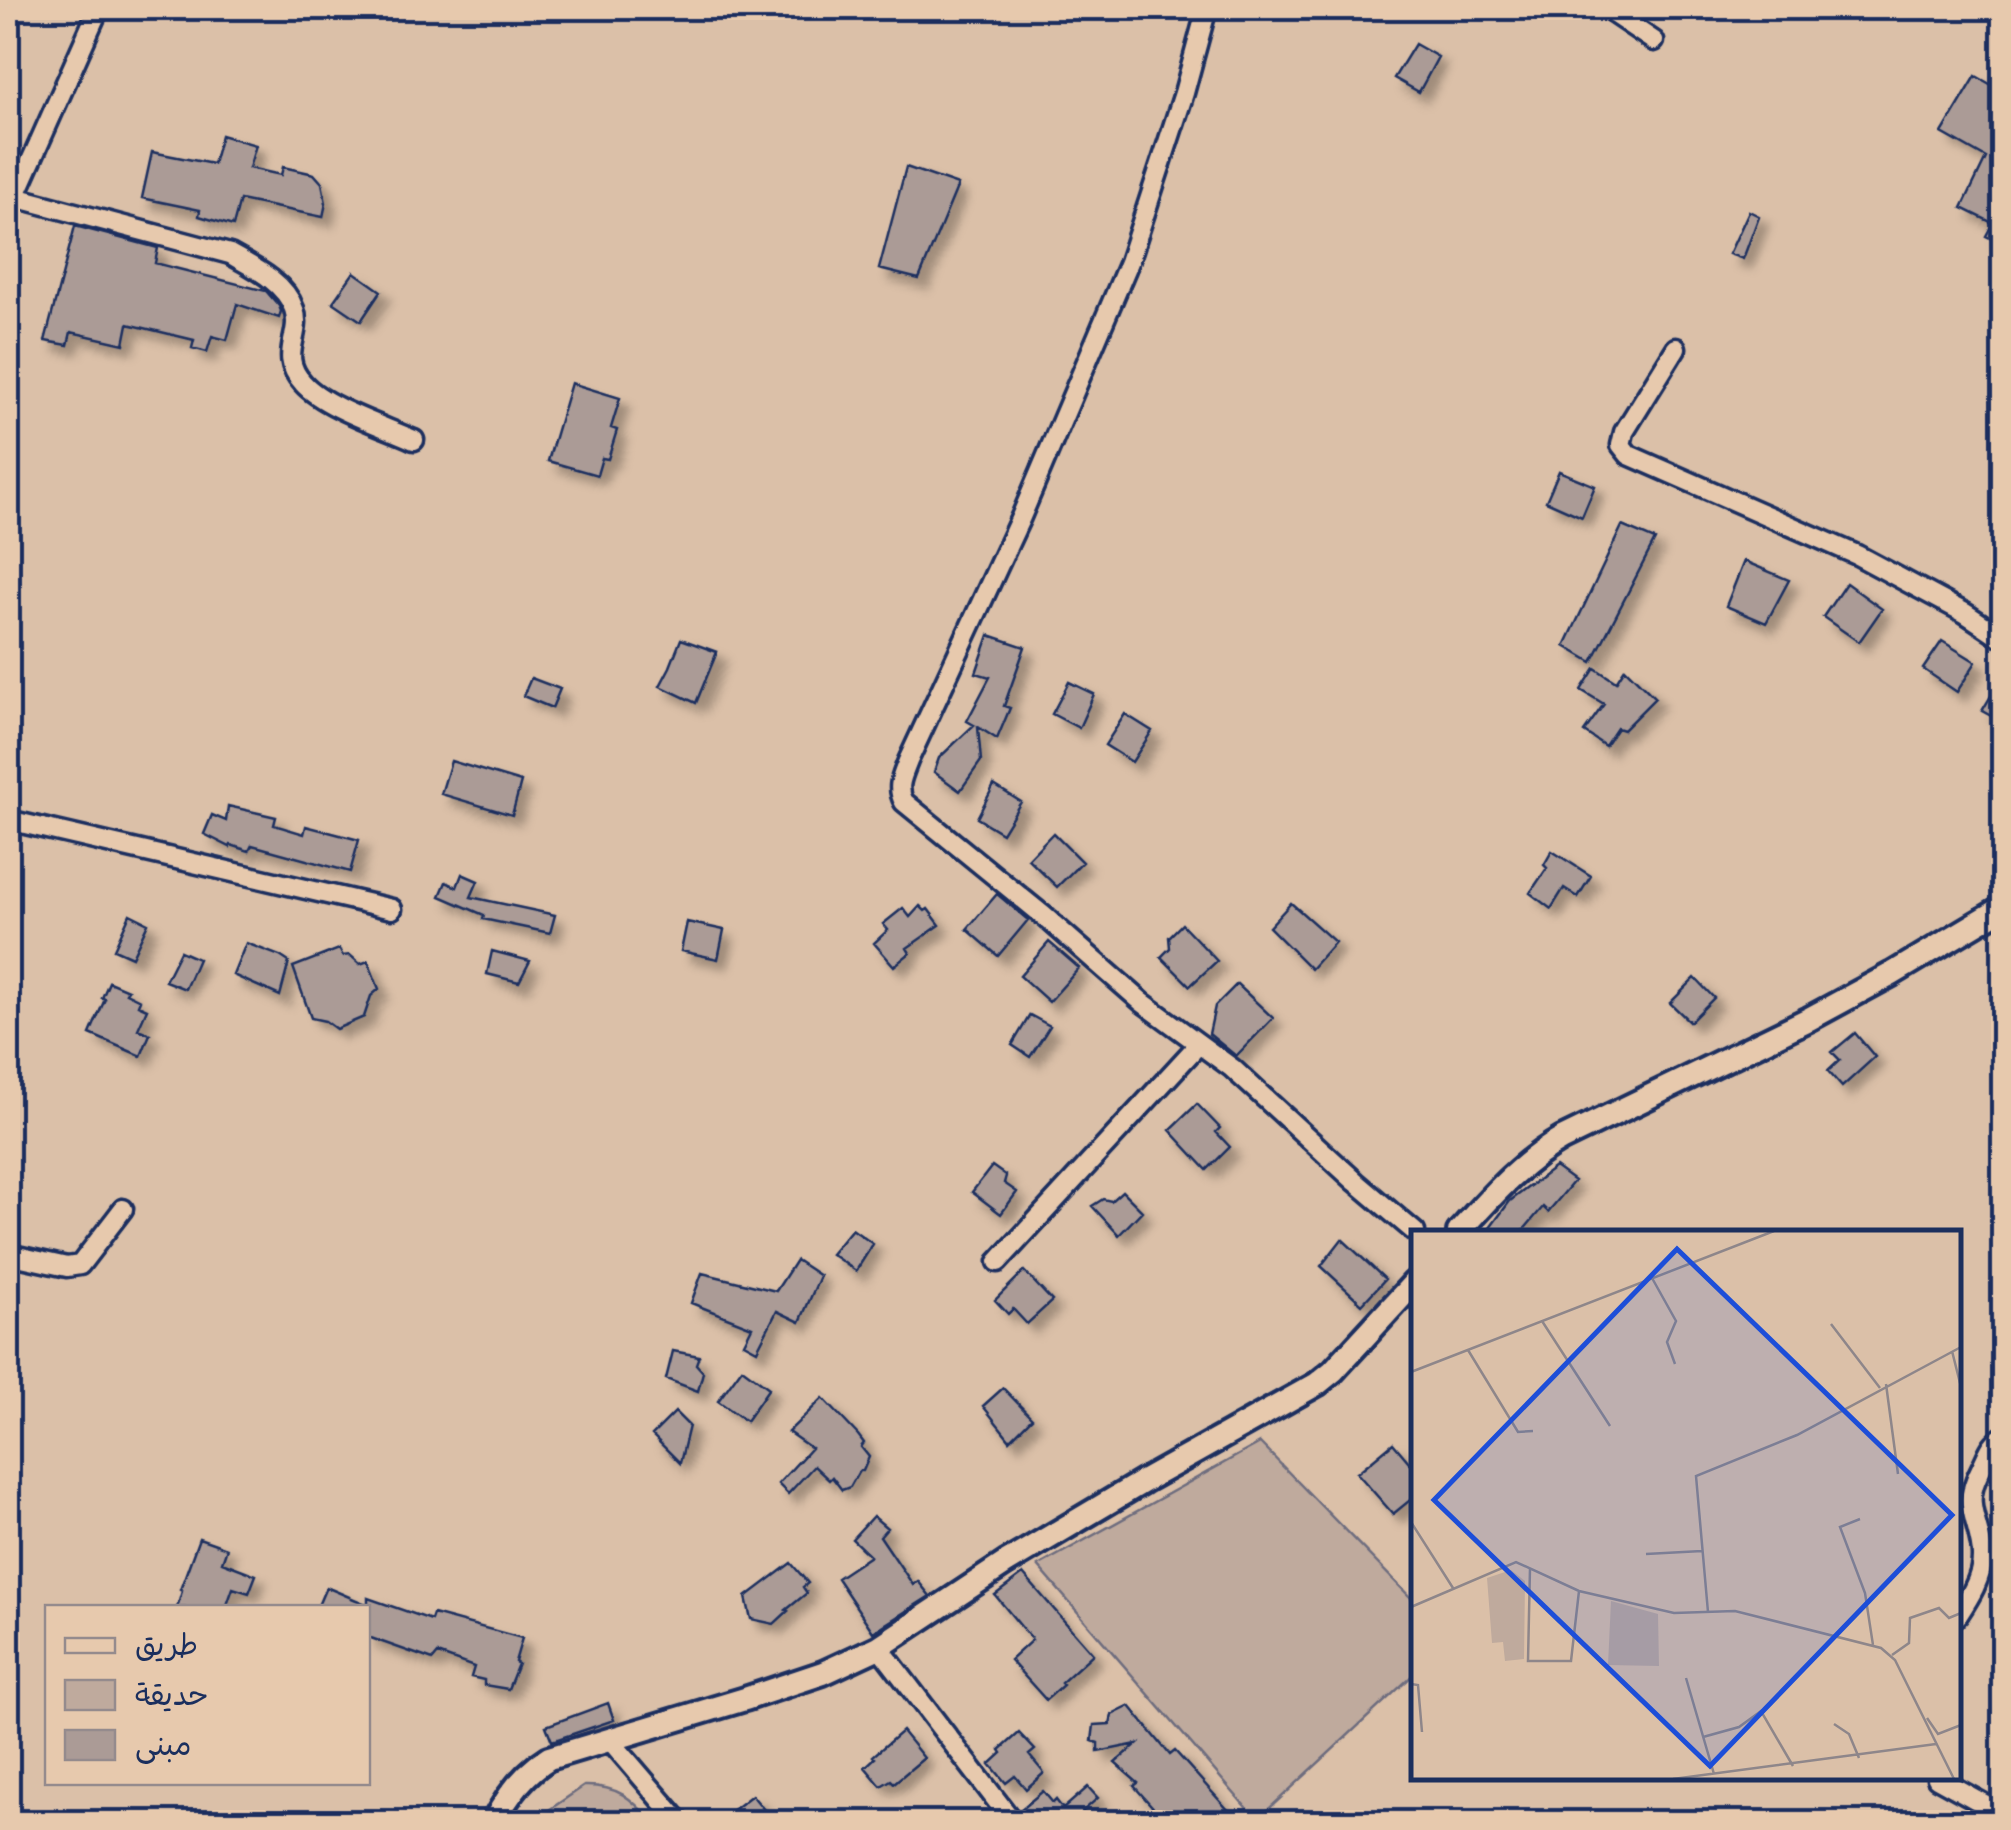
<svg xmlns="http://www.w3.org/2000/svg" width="2011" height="1830" font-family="'Shantell Sans','Playpen Sans Arabic',sans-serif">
	<defs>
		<filter id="shadow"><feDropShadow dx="9" dy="9" stdDeviation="5" flood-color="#0004"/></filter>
	</defs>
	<rect width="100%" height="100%" fill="#dbc0a8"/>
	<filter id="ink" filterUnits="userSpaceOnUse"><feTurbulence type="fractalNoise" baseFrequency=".01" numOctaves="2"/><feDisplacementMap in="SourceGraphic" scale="20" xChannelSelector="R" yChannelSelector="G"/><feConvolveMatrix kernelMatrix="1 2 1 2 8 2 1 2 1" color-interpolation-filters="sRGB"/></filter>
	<g filter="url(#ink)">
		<path fill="#bfaa9d" stroke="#6d6c7e" stroke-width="2.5" d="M1260,1443L1413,1600L1414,1674L1257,1820L1038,1566Z
			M584,1786C617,1785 632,1798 652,1822H538L546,1812Z"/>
		<path fill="#ab9b96" stroke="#1b2f5e" stroke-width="2.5" filter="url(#shadow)" d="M1415,44L1438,57L1419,92L1394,78Z
			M1976,76L2004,92V234L2000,243L1986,236L1993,223L1962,208L1986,158L1942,133Z
			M221,135L256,145L249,168L281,175L283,167L314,174L322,183L326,203L323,217L240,200L233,226L199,216L200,210L142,198L152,152L213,164Z
			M906,167L958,185L919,279L879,269Z
			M1749,211L1759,216L1743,259L1729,254Z
			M75,226L158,248L155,263L266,291L279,306L281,311L279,318L237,304L227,340L212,336L207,352L192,348L194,340L128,324L124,344L71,332L68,345L45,341Z
			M354,272L381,291L361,321L333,302Z
			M571,383L620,398L611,428L617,430L608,459L602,458L597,475L548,461Z
			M1559,471L1595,486L1582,517L1546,501Z
			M1622,526L1655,540L1592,662L1565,646Z
			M1744,561L1789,580L1766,623L1726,606Z
			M1846,583L1882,609L1859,642L1823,617Z
			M989,635L1025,647L1004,706L1010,708L997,739L978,727L981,761L960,791L934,772L939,758L974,725L967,721L990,677L976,673Z
			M681,639L717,652L696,703L660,686L670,667Z
			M1942,641L1976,662L1957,692L1923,669Z
			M1595,668L1616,682L1625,668L1655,698L1623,730L1617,728L1605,746L1584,732L1604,704L1581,690Z
			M2004,674V723L1982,711Z
			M531,678L560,689L552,708L523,696Z
			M1069,682L1094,694L1079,728L1052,714Z
			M1125,714L1152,731L1132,762L1105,745Z
			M451,761L521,782L512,815L441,794Z
			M994,785L1021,802L1002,833L977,818Z
			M228,806L276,817L274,825L304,834L306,826L359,840L350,872L252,845L249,851L231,845L230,847L204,834L212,815L226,821Z
			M1053,833L1082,862L1057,887L1028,859Z
			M1552,851L1591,876L1578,897L1564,888L1551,909L1530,893L1547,868L1544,865Z
			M462,874L478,881L471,897L555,915L550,933L483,919L484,915L440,896L446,882L457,887Z
			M997,894L1028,920L998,956L967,929Z
			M1291,903L1335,942L1311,969L1269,927Z
			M920,906L925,911L928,909L940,925L907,948L910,953L894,966L874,943L888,930L883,924L903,908L910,917Z
			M130,914L148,923L132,957L114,949Z
			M687,922L724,930L718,959L681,951Z
			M1182,924L1217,961L1190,986L1161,957L1170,948L1169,937Z
			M1049,942L1079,968L1049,1002L1020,976Z
			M246,943L280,956L289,962L280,996L233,975Z
			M339,949L343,956L350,955L360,964L368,961L379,989L371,996L364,1017L336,1029L325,1021L311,1018L293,967Z
			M180,951L198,959L185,989L165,981Z
			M492,951L530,961L519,982L487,974Z
			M1695,978L1714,998L1690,1022L1670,1003Z
			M109,982L128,990L126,993L140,1000L138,1005L147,1009L138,1029L150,1034L141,1056L90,1034L105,999L102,998Z
			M1237,984L1273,1018L1236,1056L1209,1034L1215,1006Z
			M1030,1015L1050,1026L1030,1057L1012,1045Z
			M1855,1033L1875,1057L1842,1087L1828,1071L1840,1060L1832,1052Z
			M1197,1104L1220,1128L1216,1132L1230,1147L1207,1170L1170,1130Z
			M992,1166L1006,1176L1004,1183L1017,1192L1001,1214L972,1192Z
			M1555,1167L1574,1181L1548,1212L1543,1207L1522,1232H1487L1510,1201Z
			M1122,1191L1142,1211L1119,1235L1092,1206L1103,1199L1111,1201Z
			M852,1229L873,1244L856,1271L831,1254Z
			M1342,1239L1385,1279L1362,1304L1321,1266Z
			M796,1260L820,1276L800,1322L777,1311L757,1350L744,1343L752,1327L691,1303L702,1273L776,1291Z
			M1024,1271L1052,1301L1027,1324L1013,1309L1008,1314L995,1300Z
			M673,1351L699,1356L696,1364L703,1372L698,1391L666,1379Z
			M742,1368L769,1388L746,1421L718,1401Z
			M1003,1388L1032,1418L1010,1440L983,1406Z
			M823,1398L858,1435L864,1443L861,1447L869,1457L863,1471H859L850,1487L842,1490L832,1477L829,1480L814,1466L788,1494L778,1484L811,1448L788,1432Z
			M675,1412L689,1426L680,1463L652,1435Z
			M1393,1443L1414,1468V1497L1393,1514L1357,1473Z
			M873,1516L887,1528L880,1536L913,1585L918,1581L930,1596L873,1632L837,1578L870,1556L852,1539Z
			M199,1538L227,1548L222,1562L256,1575L249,1593L233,1588L226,1608H177L182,1591L180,1590Z
			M791,1563L808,1583L803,1587L807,1593L786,1610L788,1611L774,1624L751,1619L746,1597Z
			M1023,1574L1093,1654L1061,1683L1063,1685L1046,1700L1010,1660L1032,1640L995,1595Z
			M326,1587L368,1605V1598L431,1620L433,1614L522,1638L515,1662L518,1664L508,1689L484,1685V1680L471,1677L474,1667L438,1654L433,1660L368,1637V1608H317Z
			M608,1703L614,1720L552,1741L546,1726Z
			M1130,1706L1170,1755L1175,1751L1239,1822H1166L1134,1786L1138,1783L1115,1763L1137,1744L1098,1752V1743L1092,1741L1094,1725L1110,1724L1112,1715Z
			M902,1731L924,1758L894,1783L891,1780L881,1786L865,1767L875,1758L873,1756Z
			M1019,1733L1035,1750L1029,1755L1044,1773L1026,1789L1015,1776L1006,1783L990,1764L1002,1753L1000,1750Z
			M1088,1787L1098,1798L1083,1811L1093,1822H1030L1020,1810L1043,1791L1053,1803L1056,1800L1063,1809Z
			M752,1795L774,1822H717Z"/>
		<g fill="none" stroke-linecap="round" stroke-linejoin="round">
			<g stroke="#1b2f5e" stroke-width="25">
				<path id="minor" d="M1207,8L1184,93L1129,262L1021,517L908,761C902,777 896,787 904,802L1044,916L1142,1002L1232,1068L1356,1182L1415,1232
					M1605,8L1654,41
					M15,197L230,254C253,267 285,282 294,309C303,336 277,355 303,383C324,407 383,426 414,440
					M8,213L99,8
					M1676,348L1624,432L1621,445L1629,455L1857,555L1965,613L2004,639
					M8,820L392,909
					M8,1254L67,1267L80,1265L123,1209
					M998,1262L1198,1045
					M1958,1615C1969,1598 1982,1578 1982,1558C1983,1534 1967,1511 1973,1489C1975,1479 1981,1469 1985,1460C1990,1449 1993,1442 2004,1436
					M879,1647L1013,1822
					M609,1739L680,1822
					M1937,1778L2004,1815"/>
			</g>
			<g stroke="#1b2f5e" stroke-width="30">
				<path id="major" d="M1459,1232C1491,1197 1520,1163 1562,1139L1809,1019L1892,974L2004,907
					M494,1822C507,1796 523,1774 549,1758L745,1699L823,1673L879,1647L1006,1563L1144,1481L1317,1384L1333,1371L1414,1283"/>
			</g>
			<use href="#minor" stroke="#e7c9ad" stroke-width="18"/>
			<use href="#major" stroke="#e7c9ad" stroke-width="22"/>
		</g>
	</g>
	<g transform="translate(1411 1230)">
		<rect width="550" height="550" fill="#dbc0a8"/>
		<path d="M100,340L114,351L113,429L94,431L92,412L81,413L76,348ZM200,371L247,384L248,436L197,435Z" fill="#bfaa9d"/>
		<path fill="none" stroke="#8e868a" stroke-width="2.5" d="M241,48L265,91L256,112L264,134M131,91L199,196M420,94L469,158M57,120L107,202L122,201M541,121L550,157M0,142L363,1M475,154L487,244M449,289L429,297L454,363L462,415M0,292L42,358M235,324L291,321M119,338L117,431H160L168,361M0,377L105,332L168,361L263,383L324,381L470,418L484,430L543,549M297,382L285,246L386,205L550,117M481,425L498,413L499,388L528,378L538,388L550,383M275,448L303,544M0,454L7,455L11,502M516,488L527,504L550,495M423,494L438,504L448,528M292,507L328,497L350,481L382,536M262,549L525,514"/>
		<path fill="#1d4ed8" fill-opacity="0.15" stroke="#1d4ed8" stroke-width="5" d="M266,19L541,285L299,536L23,270Z"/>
		<rect width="550" height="550" fill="none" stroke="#1b2f5e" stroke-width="5"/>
	</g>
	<rect width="2011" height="1830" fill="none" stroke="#e7c9ad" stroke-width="40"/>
	<rect x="20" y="20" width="1971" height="1790" fill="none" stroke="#1b2f5e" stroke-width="4" filter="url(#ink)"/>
	<rect x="45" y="1605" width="325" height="180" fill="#e7c9ad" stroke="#958b8d" stroke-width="2.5"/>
	<rect x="65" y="1638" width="50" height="15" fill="#e7c9ad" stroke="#958b8d" stroke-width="2.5"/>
	<text x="135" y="1655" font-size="30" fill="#1b2f5e">طريق</text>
	<rect x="65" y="1680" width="50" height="30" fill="#bfaa9d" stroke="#958b8d" stroke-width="2.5"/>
	<text x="135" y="1705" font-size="30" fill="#1b2f5e">حديقة</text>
	<rect x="65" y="1730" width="50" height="30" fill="#ab9b96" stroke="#958b8d" stroke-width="2.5"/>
	<text x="135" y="1755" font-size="30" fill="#1b2f5e">مبنى</text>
</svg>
